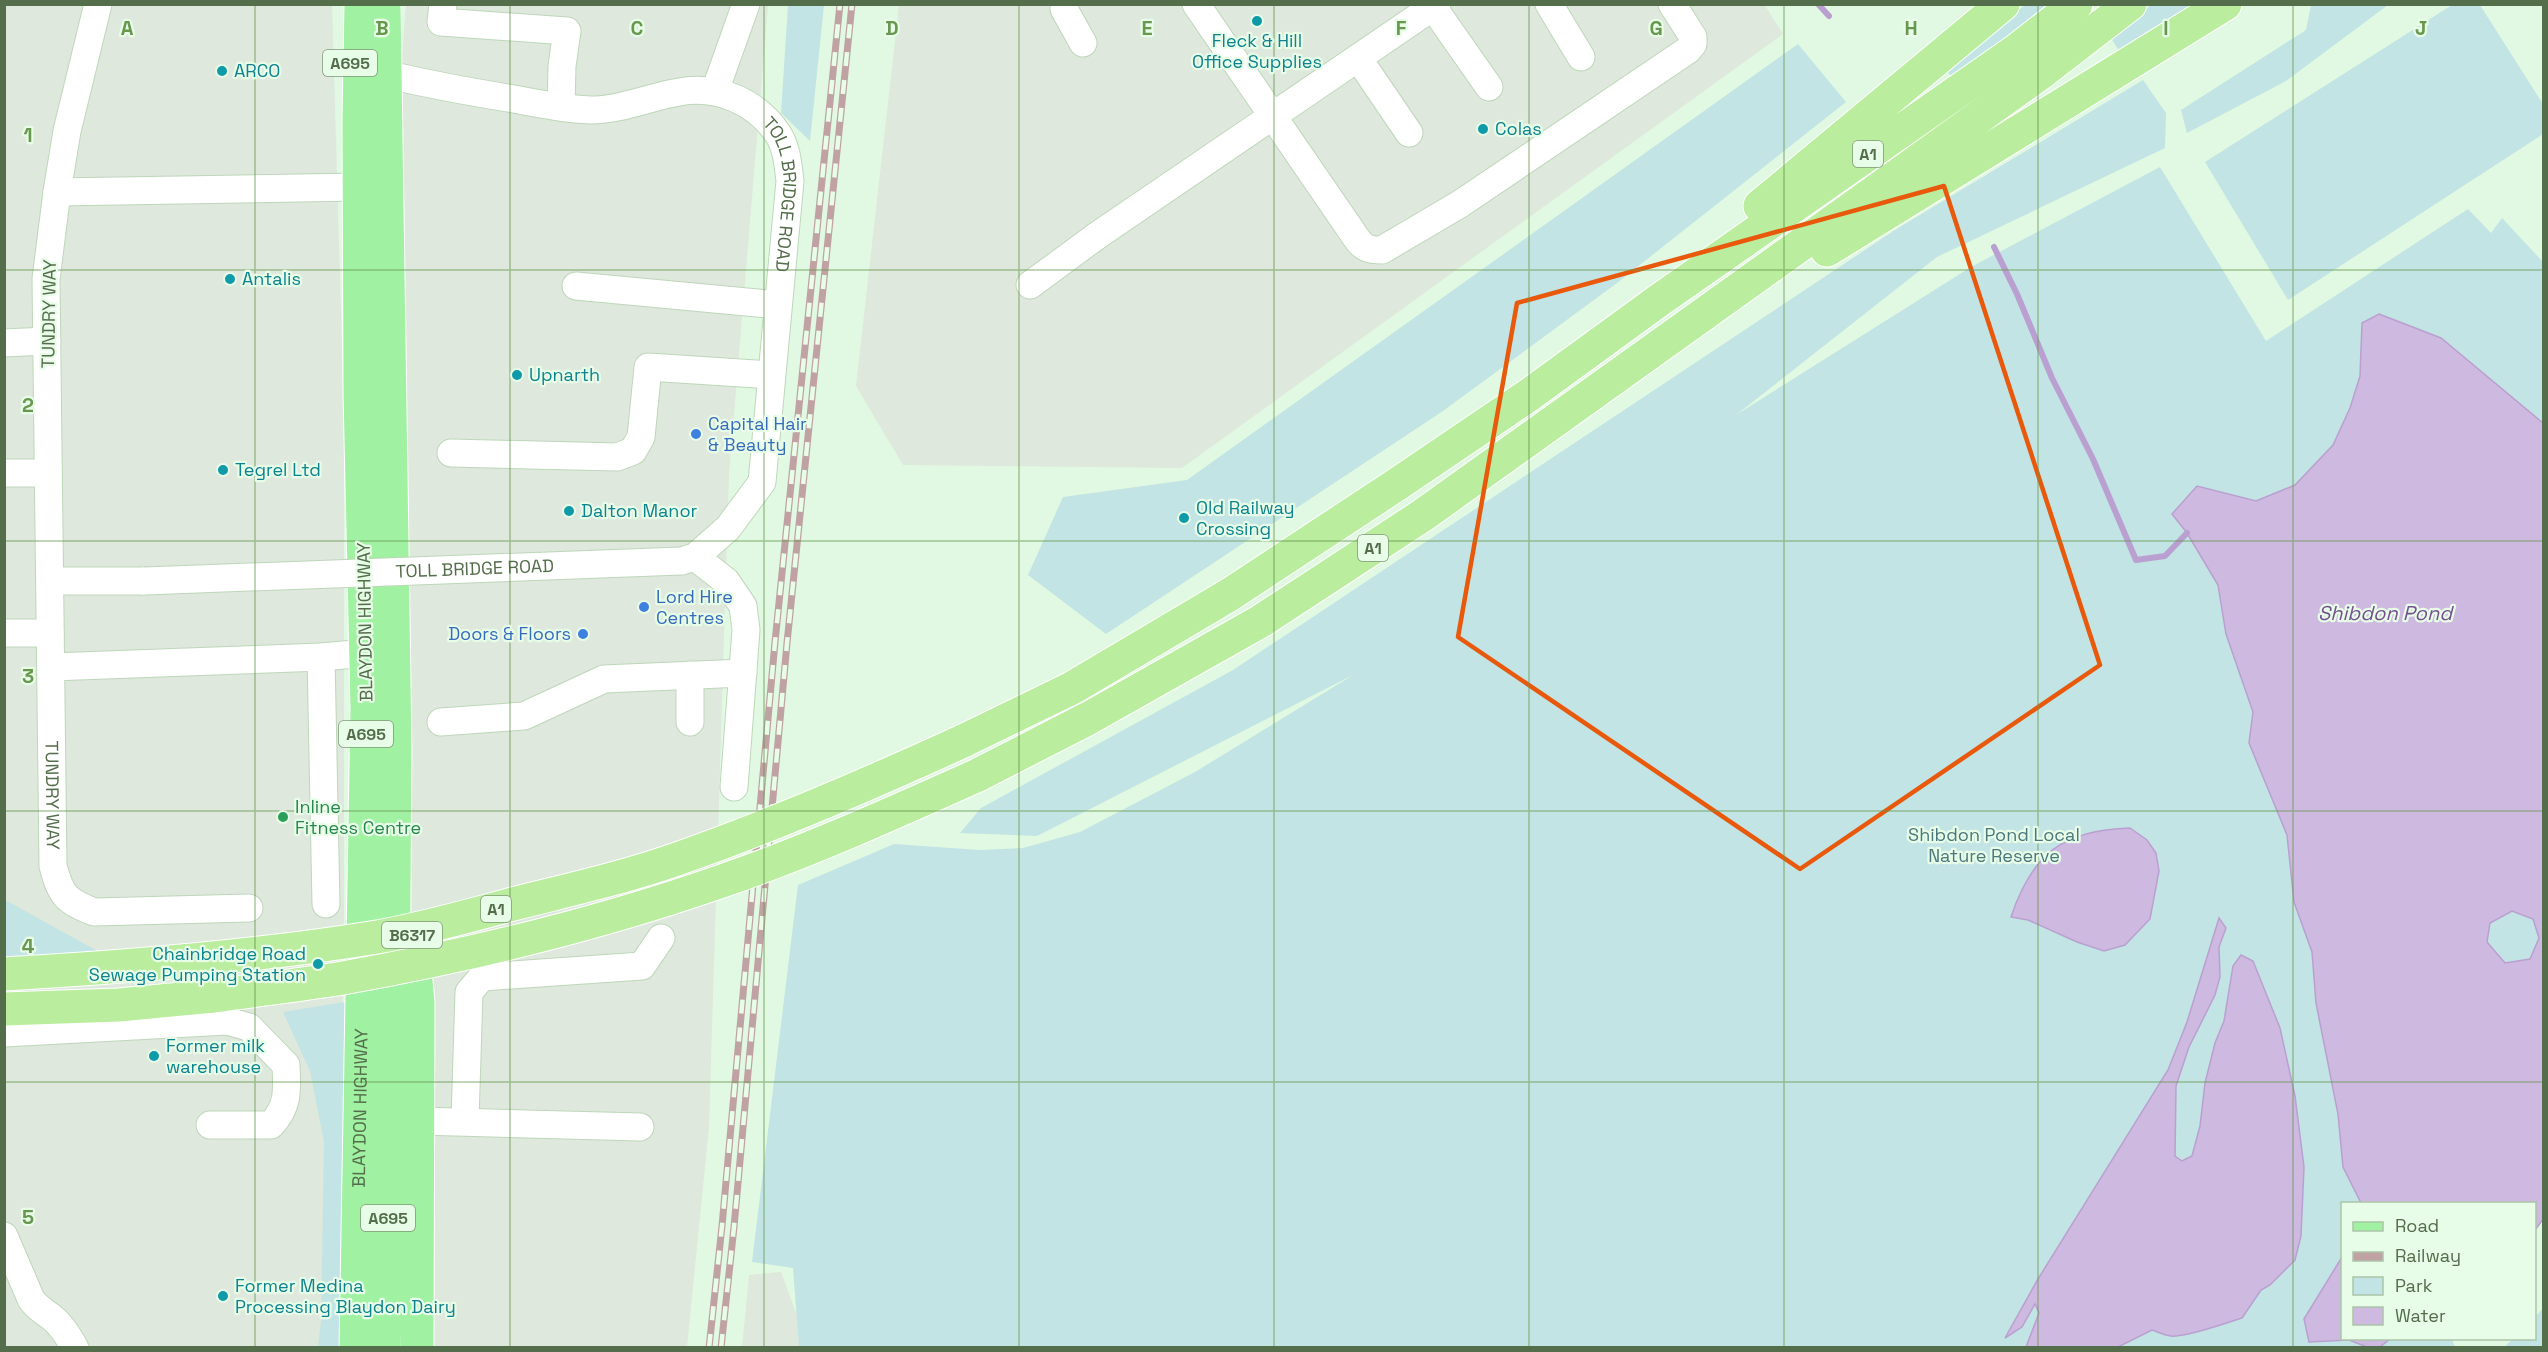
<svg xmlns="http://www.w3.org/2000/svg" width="2548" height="1352" font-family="'Space Grotesk',sans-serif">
	<rect width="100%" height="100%" fill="#e1f9e2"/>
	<path fill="#dee8dc" d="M1764,4L1783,34L1182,468L903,465L856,386L899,5Z
		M5,5H332L344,414V911L337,1347L5,1348Z
		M406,5H768L729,475L709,1127L687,1347L402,1348L412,772L398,105Z
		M781,1272L798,1318L799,1347L742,1348L749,1275Z"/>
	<path fill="#c2e4e4" d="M788,5H824L810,141L781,113Z
		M2025,5H2047L1953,79L1947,71Z
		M2151,5H2202L2121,54L2109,35Z
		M2311,5H2388L2286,81L2187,133L2181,110L2306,30Z
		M2452,5H2480L2543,104V134L2288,300L2205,162Z
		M1798,44L1846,102L1617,283L1443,411L1106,634L1028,575L1063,497L1187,480Z
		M2143,80L2166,113L2165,148L1937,257L1736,415L1971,267L2160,167L2266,341L2468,209L2491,233L2502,218L2543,262V1218L2535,1230L2534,1204H2342V1338L2452,1339L2455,1347H799L793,1268L752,1262L798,885L894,844L980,850L1023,848L1080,832L1195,772L1353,675L1037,836L960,833L981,808L1233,670L1895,230Z
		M5,900L103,954L5,956Z
		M345,1002L342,1347H318L321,1322L324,1142L310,1071L283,1012Z
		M2543,1308V1347H2504L2513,1339L2534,1338L2535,1317Z"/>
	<path fill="#ceb9e0" stroke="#baa0d0" stroke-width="1.5" fill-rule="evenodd" d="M2379,314L2441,338L2543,423L2544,1218L2535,1230L2534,1204L2361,1203L2343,1167L2338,1114L2316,1003L2312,952L2294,902L2287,835L2249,743L2253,712L2226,634L2218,585L2187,533L2172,514L2197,486L2256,501L2295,485L2333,445L2350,408L2360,376L2362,323ZM2512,911L2533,919L2539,938L2530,959L2505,963L2487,942L2490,923Z
		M2130,828L2147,840L2156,853L2159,871L2150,919L2125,945L2104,951L2077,942L2028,920L2011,917C2032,854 2062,830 2130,828Z
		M2219,918L2226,928L2219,947L2220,977L2215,995L2189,1047L2176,1086L2175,1156L2182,1161L2192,1156L2200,1126L2205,1083L2215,1043L2224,1021L2233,966L2241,955L2253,961L2280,1028L2295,1096L2304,1167L2301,1236L2295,1260L2270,1285L2261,1290L2242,1318C2227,1323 2184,1338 2171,1336C2164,1335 2158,1332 2152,1330L2118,1347H2026L2039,1313L2035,1304L2022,1327L2005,1338L2038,1279L2168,1070L2187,1022Z
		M2342,1257V1338L2390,1339L2380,1347H2367L2349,1340L2309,1342L2304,1319Z"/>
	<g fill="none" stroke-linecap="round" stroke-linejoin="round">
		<path stroke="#baa0d0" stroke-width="6" d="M1818,4L1829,16
			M1994,247L2017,294L2052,378L2093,459L2136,560L2165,556L2187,533"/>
		<g stroke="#bed7ba" stroke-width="29">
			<g id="minor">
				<path d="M98,4L67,131L57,192L360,187"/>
				<path d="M443,4L441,22L567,31L562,66L561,107"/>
				<path d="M1064,4V9L1083,43"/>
				<path d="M1196,4L1357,239C1364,249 1370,250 1382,250L1460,204L1688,50L1693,44V37L1672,4"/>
				<path d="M1549,4L1581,57"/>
				<path d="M1433,7L1489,87"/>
				<path d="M1358,58L1409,133"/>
				<path id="s1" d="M385,74C427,84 471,92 514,99C539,104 565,109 590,110C622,110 649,97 679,92C717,85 756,101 778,134C787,148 788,165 790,181L762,482L728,528L695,557L681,561"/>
				<path d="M715,91L746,4"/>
				<path id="s2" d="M57,192L46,279L53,866C61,896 66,901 94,912L249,908"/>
				<path d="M1030,285L1098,235L1437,4"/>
				<path d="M576,286L778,305"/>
				<path d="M4,343L47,341"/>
				<path d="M451,453L617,457L633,451L641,437L648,367L771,375"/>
				<path d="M4,473H48"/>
				<path d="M695,557L726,581L743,606L746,630L734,787"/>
				<path d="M50,581H145"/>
				<path d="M4,633H50"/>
				<path d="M321,657L326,904"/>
				<path d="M51,667L321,657L366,653"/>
				<path d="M441,722L524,716L604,679L743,673"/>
				<path d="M690,722V675"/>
				<path d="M4,1033L227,1021L249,1027L286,1065C287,1090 289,1106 271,1125H210"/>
				<path d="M418,1121L640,1127"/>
				<path d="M465,1121L469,992L482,977L642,966L661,938"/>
				<path d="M4,1236L31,1299C36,1307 42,1310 50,1316C61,1324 68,1336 75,1348"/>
			</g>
		</g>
		<g stroke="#fff" stroke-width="35">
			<g id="major">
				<path d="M384,4L395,749L393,1030L384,1348"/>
				<path d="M412,939L418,1003L417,1348"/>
				<path id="s3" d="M356,1348L367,709L360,394L359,121L361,4"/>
			</g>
		</g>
		<g stroke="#fff" stroke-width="35">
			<path id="highway" d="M1760,206L2003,4
				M1827,250L2225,4
				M963,741L1072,688L1229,595L1396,485L1529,395L1658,301L2017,50L2076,4
				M978,775L1089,718L1261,621L1423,515L2042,72L2130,4
				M4,1009L119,1005L213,996"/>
		</g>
		<use href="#minor" stroke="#fff" stroke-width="27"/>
		<use href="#major" stroke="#a0f1a2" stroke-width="33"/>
		<use href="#highway" stroke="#baed9e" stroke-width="33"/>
		<g stroke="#c0a2a4" stroke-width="7">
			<path id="rail" d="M709,1348L722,1226L775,642L840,4
				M721,1348L734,1227L787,643L852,4"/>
		</g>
		<use href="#rail" stroke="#e7fde7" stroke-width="4.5" stroke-dasharray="14" stroke-linecap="butt"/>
		<g stroke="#bed7ba" stroke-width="29" stroke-linecap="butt">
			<g id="minor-bridge">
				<path id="s4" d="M145,581L681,561"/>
			</g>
		</g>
		<g stroke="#fff" stroke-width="35" stroke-linecap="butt">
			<path id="highway-bridge" d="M4,974C129,967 254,957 377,937C423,929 468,916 513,904C568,890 623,878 677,859C775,825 869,784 963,741
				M213,996C256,990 300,985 343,978C471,955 599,924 722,881C809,851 893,813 978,775"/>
		</g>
		<use href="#minor-bridge" stroke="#fff" stroke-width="27"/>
		<use href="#highway-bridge" stroke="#baed9e" stroke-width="33"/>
	</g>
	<path fill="none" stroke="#e8590c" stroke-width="4.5" stroke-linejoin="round" d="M1944,186L2100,665L1800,869L1458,637L1517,303Z"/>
	<path fill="none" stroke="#68974e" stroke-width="1.5" stroke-opacity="0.55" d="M255,4V1348M510,4V1348M764,4V1348M1019,4V1348M1274,4V1348M1529,4V1348M1784,4V1348M2038,4V1348M2293,4V1348M4,270H2544M4,541H2544M4,811H2544M4,1082H2544"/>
	<g fill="#0f9aa8" stroke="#e7fde7" stroke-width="2">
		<circle cx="1257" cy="21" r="6"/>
		<circle cx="222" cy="71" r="6"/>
		<circle cx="1483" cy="129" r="6"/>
		<circle cx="230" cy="279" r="6"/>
		<circle cx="517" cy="375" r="6"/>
		<circle cx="223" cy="470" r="6"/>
		<circle cx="569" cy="511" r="6"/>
		<circle cx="1184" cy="518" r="6"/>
		<circle cx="318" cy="964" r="6"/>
		<circle cx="154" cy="1056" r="6"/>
		<circle cx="223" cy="1296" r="6"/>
	</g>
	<g fill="#3f7fe0" stroke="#e7fde7" stroke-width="2">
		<circle cx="696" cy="434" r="6"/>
		<circle cx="644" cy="607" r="6"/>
		<circle cx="583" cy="634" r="6"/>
	</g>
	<circle fill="#2e9e5b" stroke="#e7fde7" stroke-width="2" cx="283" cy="817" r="6"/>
	<g text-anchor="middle" stroke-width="4.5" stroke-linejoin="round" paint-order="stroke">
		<g fill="#e7fde7" stroke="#80987a" stroke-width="1.5">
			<rect x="323" y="50" width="54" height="26" rx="4.5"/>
			<rect x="1853" y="141" width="30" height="26" rx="4.5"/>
			<rect x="1358" y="535" width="30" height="26" rx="4.5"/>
			<rect x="339" y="721" width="54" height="26" rx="4.5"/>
			<rect x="481" y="896" width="30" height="26" rx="4.5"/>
			<rect x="382" y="922" width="60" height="26" rx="4.5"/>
			<rect x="361" y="1205" width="54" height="26" rx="4.5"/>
		</g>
		<g font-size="16" font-weight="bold" fill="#546d4b">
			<text x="350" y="69">A695</text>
			<text x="1868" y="160">A1</text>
			<text x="1373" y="554">A1</text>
			<text x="366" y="740">A695</text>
			<text x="496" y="915">A1</text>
			<text x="412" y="941">B6317</text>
			<text x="388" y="1224">A695</text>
		</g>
		<g font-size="18" fill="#0d838f" stroke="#e7fde7" text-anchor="start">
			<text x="1257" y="47" text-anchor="middle">Fleck &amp; Hill<tspan x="1257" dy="21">Office Supplies</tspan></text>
			<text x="234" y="77">ARCO</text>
			<text x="1495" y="135">Colas</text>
			<text x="242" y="285">Antalis</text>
			<text x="529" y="381">Upnarth</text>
			<text x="235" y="476">Tegrel Ltd</text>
			<text x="1196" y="514">Old Railway<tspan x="1196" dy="21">Crossing</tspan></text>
			<text x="581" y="517">Dalton Manor</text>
			<text x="306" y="960" text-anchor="end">Chainbridge Road<tspan x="306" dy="21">Sewage Pumping Station</tspan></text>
			<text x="166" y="1052">Former milk<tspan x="166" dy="21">warehouse</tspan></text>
			<text x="235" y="1292">Former Medina<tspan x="235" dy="21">Processing Blaydon Dairy</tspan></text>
		</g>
		<g font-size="18" fill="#546d4b" stroke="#e7fde7">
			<text dy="6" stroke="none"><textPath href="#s1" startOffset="474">TOLL BRIDGE ROAD</textPath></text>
			<text transform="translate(49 314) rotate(-89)" y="6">TUNDRY WAY</text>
			<text dy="6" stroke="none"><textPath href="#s4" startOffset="330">TOLL BRIDGE ROAD</textPath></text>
			<text transform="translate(365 622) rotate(-91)" y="6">BLAYDON HIGHWAY</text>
			<text dy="6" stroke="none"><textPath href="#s2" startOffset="604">TUNDRY WAY</textPath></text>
			<text dy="6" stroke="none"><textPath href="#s3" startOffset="240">BLAYDON HIGHWAY</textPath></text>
		</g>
		<g font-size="18" fill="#366cbe" stroke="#e7fde7" text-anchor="start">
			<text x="708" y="430">Capital Hair<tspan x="708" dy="21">&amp; Beauty</tspan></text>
			<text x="656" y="603">Lord Hire<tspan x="656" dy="21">Centres</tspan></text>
			<text x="571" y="640" text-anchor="end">Doors &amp; Floors</text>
		</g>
		<g font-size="18" fill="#27864d" stroke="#e7fde7" text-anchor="start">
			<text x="295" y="813">Inline<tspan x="295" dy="21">Fitness Centre</tspan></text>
		</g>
		<g font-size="18" fill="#4b787d" stroke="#e7fde7">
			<text x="1994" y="841">Shibdon Pond Local<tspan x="1994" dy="21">Nature Reserve</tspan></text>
		</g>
		<g font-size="20" font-style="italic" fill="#755192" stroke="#e7fde7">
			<text x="2385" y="620">Shibdon Pond</text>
		</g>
	</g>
	<g font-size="20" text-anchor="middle" font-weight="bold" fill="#68974e" stroke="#e7fde7" stroke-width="4.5" stroke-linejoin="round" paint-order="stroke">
		<text x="127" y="35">A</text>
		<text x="382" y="35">B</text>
		<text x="637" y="35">C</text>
		<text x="892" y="35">D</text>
		<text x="1147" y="35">E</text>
		<text x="1401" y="35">F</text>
		<text x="1656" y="35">G</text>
		<text x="1911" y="35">H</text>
		<text x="2166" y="35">I</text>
		<text x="2421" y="35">J</text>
		<text x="28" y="142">1</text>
		<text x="28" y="412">2</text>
		<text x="28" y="683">3</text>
		<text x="28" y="953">4</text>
		<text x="28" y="1224">5</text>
	</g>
	<rect width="2548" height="1352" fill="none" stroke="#546d4b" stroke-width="12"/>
	<rect x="2341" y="1202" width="195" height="138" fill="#e7fde7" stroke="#acc3a9" stroke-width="1.5"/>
	<rect x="2353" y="1222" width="30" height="9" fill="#a0f1a2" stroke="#acc3a9" stroke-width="1.5"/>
	<text x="2395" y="1232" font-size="18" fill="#546d4b">Road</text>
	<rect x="2353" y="1252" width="30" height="9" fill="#c0a2a4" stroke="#acc3a9" stroke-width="1.5"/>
	<text x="2395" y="1262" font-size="18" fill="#546d4b">Railway</text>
	<rect x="2353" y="1277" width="30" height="18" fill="#c2e4e4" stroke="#acc3a9" stroke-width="1.5"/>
	<text x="2395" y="1292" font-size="18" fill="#546d4b">Park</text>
	<rect x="2353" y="1307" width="30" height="18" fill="#ceb9e0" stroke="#acc3a9" stroke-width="1.5"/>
	<text x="2395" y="1322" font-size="18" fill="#546d4b">Water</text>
</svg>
